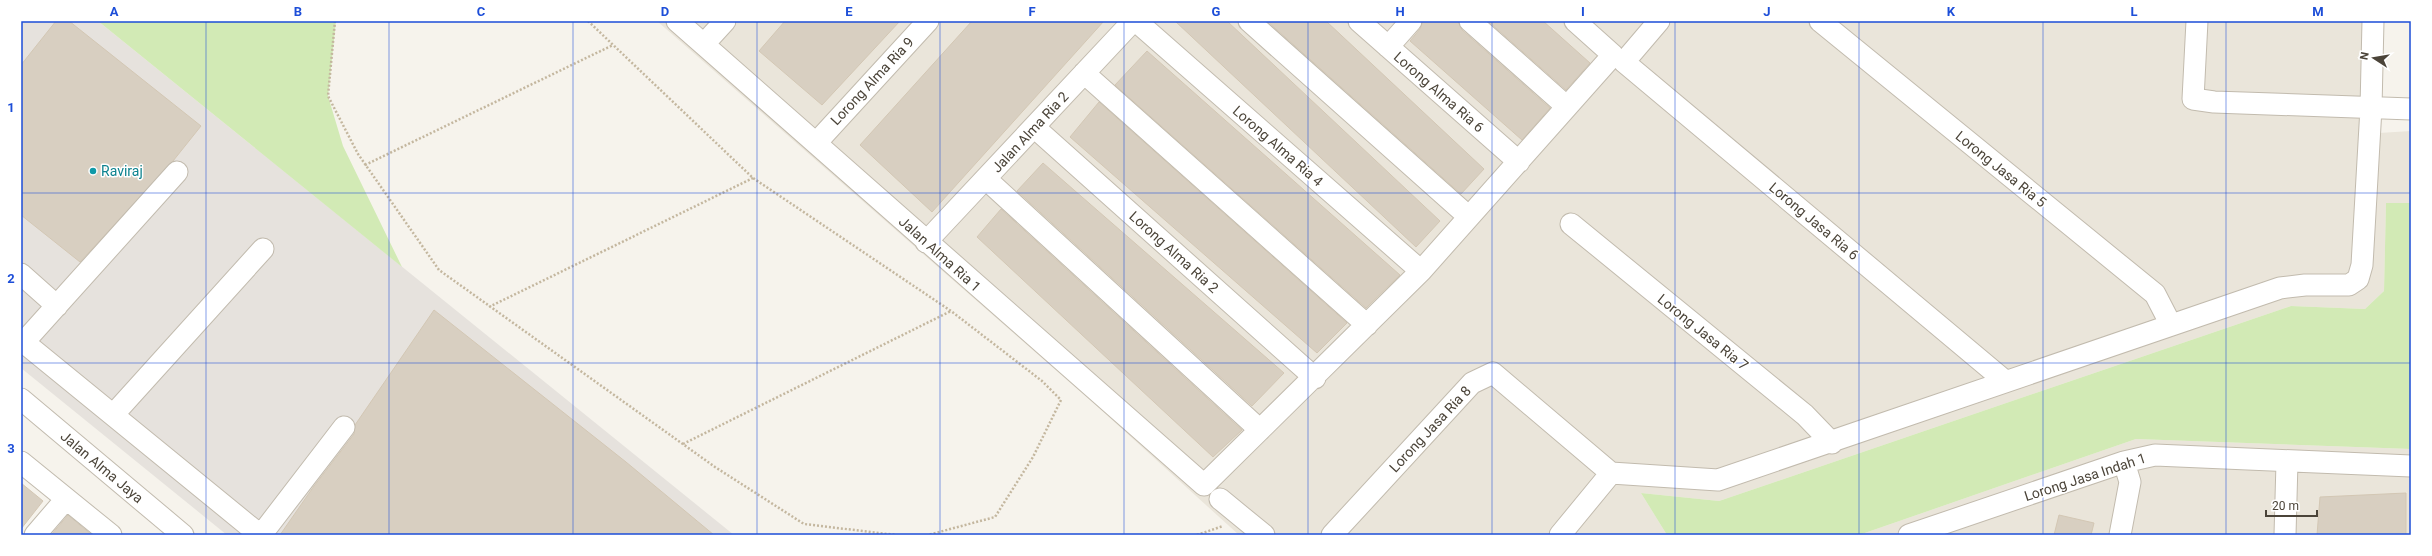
<svg xmlns="http://www.w3.org/2000/svg" width="2432" height="556" font-family="Roboto,sans-serif">
	<rect width="100%" height="100%" fill="#f6f3ec"/>
	<path fill="#eae5da" d="M657,21H2383L2379,133L2411,131V203H2386L2384,291L2365,309L2291,306L1719,501L1641,493L1667,535H1239L1099,408Z
		M2136,439L2411,449V535H1859Z"/>
	<path fill="#e6e2dd" d="M21,21H98L734,535H227L21,368Z"/>
	<path fill="#d2eab5" d="M98,21H336L328,96L343,146L402,267Z
		M2386,203H2411V449L2136,439L1859,535H1667L1641,493L1719,501L2291,306L2365,309L2384,291Z"/>
	<path fill="#d8cfc1" stroke="#d3c7b4" d="M56,21H69L201,126L173,161L80,262L21,215V65Z
		M785,21H900L822,105L759,51Z
		M972,21H1104L932,212L860,145Z
		M1175,21H1227L1440,221L1416,247Z
		M1267,21H1326L1484,169L1461,194Z
		M1423,21H1458L1462,30L1550,108L1522,140L1410,41L1420,29Z
		M1488,21H1543L1590,63L1566,90Z
		M1147,51L1400,275L1366,308L1115,85Z
		M1099,102L1347,323L1317,353L1070,137Z
		M1043,163L1284,373L1252,406L1017,191Z
		M1001,209L1242,430L1213,457L977,237Z
		M434,310L626,462L714,535H280L314,486L354,434L355,425Z
		M21,483L43,501L21,529Z
		M2406,493V535H2317L2320,497Z
		M68,515L92,535H51Z
		M2059,515L2094,523L2091,535H2054Z"/>
	<g fill="none" stroke-linecap="round" stroke-linejoin="round">
		<g stroke="#c2bbae" stroke-width="23">
			<path id="minor" d="M677,21L1204,485L1421,271L1613,55L1575,21
				M1136,21L1421,271
				M1249,21L1469,217
				M1359,21L1519,162
				M1470,21L1566,106
				M1659,21L1624,62L2005,381
				M1820,21L2155,294L2171,325
				M2197,21L2193,99L2214,102L2411,109
				M704,44L725,21
				M1388,47L1411,21
				M1084,73L1367,325
				M1034,127L1315,378
				M817,142L928,21
				M986,179L1260,430
				M1571,224L1805,415L1832,443
				M926,242L1133,21
				M21,274L57,306
				M21,340L260,535
				M24,342L177,172
				M21,399L183,535
				M113,415L263,249
				M21,462L111,535
				M1611,473L1718,480L2280,288L2305,285H2349L2358,279L2362,265L2371,108L2373,21
				M1220,499L1264,535
				M35,535L66,499
				M261,535L344,427
				M1332,535L1472,383L1493,373L1611,473
				M1560,535L1611,473
				M1909,535L2124,462L2155,455L2411,466
				M2120,535L2130,482L2124,462
				M2285,535L2287,462"/>
		</g>
		<path stroke="#c4b79f" stroke-width="2.5" stroke-dasharray="2 2" stroke-linecap="butt" d="M335,21L328,96L358,154L439,270L715,467L804,524L896,535
			M588,21L753,178L951,311L1042,381L1061,400L1033,457L995,517L928,535
			M365,165L613,45
			M489,307L753,178
			M683,444L951,311
			M1197,535L1223,526"/>
		<use href="#minor" stroke="#fff" stroke-width="21"/>
	</g>
	<path fill="none" stroke="#1d4ed8" stroke-width="1" stroke-opacity="0.55" d="M206,21V535M389,21V535M573,21V535M757,21V535M940,21V535M1124,21V535M1308,21V535M1492,21V535M1675,21V535M1859,21V535M2043,21V535M2226,21V535M21,193H2411M21,363H2411"/>
	<circle fill="#0f9aa8" stroke="#fff" stroke-width="1.5" cx="93" cy="171" r="4"/>
	<g text-anchor="middle" stroke-width="3" stroke-linejoin="round" paint-order="stroke">
		<g font-size="14" fill="#4b4439" stroke="#fff">
			<text transform="translate(872 81) rotate(-47)" y="5">Lorong Alma Ria 9</text>
			<text transform="translate(1439 92) rotate(41)" y="5">Lorong Alma Ria 6</text>
			<text transform="translate(1030 132) rotate(-47)" y="5">Jalan Alma Ria 2</text>
			<text transform="translate(1278 146) rotate(41)" y="5">Lorong Alma Ria 4</text>
			<text transform="translate(2001 169) rotate(39)" y="5">Lorong Jasa Ria 5</text>
			<text transform="translate(1814 221) rotate(40)" y="5">Lorong Jasa Ria 6</text>
			<text transform="translate(1174 252) rotate(42)" y="5">Lorong Alma Ria 2</text>
			<text transform="translate(940 254) rotate(42)" y="5">Jalan Alma Ria 1</text>
			<text transform="translate(1703 332) rotate(39)" y="5">Lorong Jasa Ria 7</text>
			<text transform="translate(1430 429) rotate(-47)" y="5">Lorong Jasa Ria 8</text>
			<text transform="translate(102 467) rotate(40)" y="5">Jalan Alma Jaya</text>
			<text transform="translate(2085 477) rotate(-18)" y="5">Lorong Jasa Indah 1</text>
		</g>
		<g font-size="14" fill="#0d838f" stroke="#fff" text-anchor="start">
			<text x="101" y="176">Raviraj</text>
		</g>
	</g>
	<rect width="2432" height="556" fill="none" stroke="#ffffff" stroke-width="44"/>
	<g transform="translate(2374 58) rotate(282)" stroke="#ffffff" stroke-width="3" paint-order="stroke">
	<path d="M0-3L7 15L0 10L-7 15Z" fill="#4b4439"/>
	<text y="-6" font-size="11" font-weight="bold" text-anchor="middle" fill="#4b4439">N</text>
	</g>
	<path d="M2266 510v6h51v-6" fill="none" stroke="#4b4439" stroke-width="2"/>
	<text x="2272" y="510" font-size="12" fill="#4b4439" stroke="#ffffff" stroke-width="3" paint-order="stroke">20 m</text>
	<rect x="22" y="22" width="2388" height="512" fill="none" stroke="#1d4ed8" stroke-width="1.5"/>
	<g font-size="13" text-anchor="middle" font-weight="bold" fill="#1d4ed8">
		<text x="114" y="16">A</text>
		<text x="298" y="16">B</text>
		<text x="481" y="16">C</text>
		<text x="665" y="16">D</text>
		<text x="849" y="16">E</text>
		<text x="1032" y="16">F</text>
		<text x="1216" y="16">G</text>
		<text x="1400" y="16">H</text>
		<text x="1583" y="16">I</text>
		<text x="1767" y="16">J</text>
		<text x="1951" y="16">K</text>
		<text x="2134" y="16">L</text>
		<text x="2318" y="16">M</text>
		<text x="11" y="112">1</text>
		<text x="11" y="283">2</text>
		<text x="11" y="453">3</text>
	</g>
</svg>
